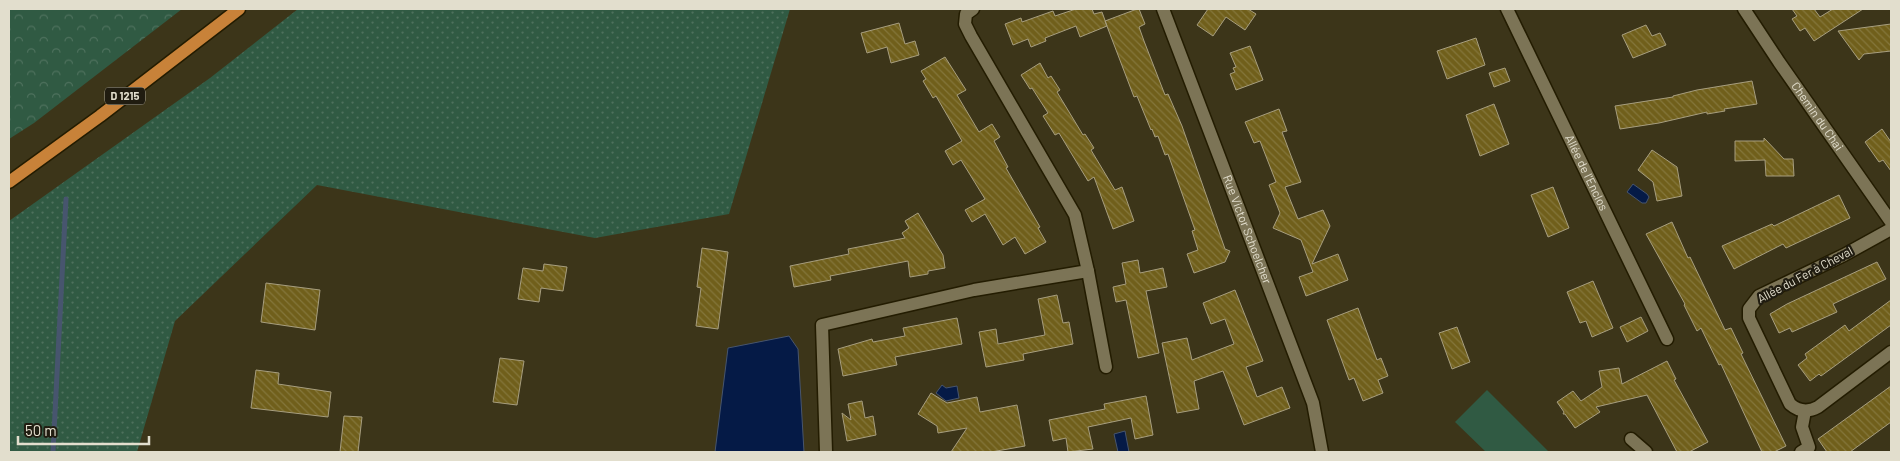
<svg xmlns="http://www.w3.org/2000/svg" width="1900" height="461" font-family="Barlow,sans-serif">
	<defs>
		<pattern id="grass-dots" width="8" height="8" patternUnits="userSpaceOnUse" patternTransform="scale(1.25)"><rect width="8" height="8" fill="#305a43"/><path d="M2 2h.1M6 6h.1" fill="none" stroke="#4e715d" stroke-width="1.8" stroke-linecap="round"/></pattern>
		<pattern id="forest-crowns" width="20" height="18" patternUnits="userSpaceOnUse" patternTransform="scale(1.25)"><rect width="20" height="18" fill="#305a43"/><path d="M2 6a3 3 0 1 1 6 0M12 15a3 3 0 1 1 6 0" fill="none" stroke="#4e715d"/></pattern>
		<pattern id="building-back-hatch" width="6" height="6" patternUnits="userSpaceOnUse" patternTransform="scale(1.25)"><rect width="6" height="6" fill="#705f1b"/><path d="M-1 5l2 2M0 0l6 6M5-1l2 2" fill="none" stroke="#84763b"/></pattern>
	</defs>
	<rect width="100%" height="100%" fill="#3c3519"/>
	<path fill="url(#grass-dots)" d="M298,9H790L729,214L595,238L317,185L175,321L137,452H9V221L210,78Z"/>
	<path fill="url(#forest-crowns)" d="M9,9H182L34,123L9,139Z"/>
	<path fill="#305a43" d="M1487,390L1549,452H1486L1455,422Z"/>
	<path fill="#051a46" stroke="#47556e" d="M1633,184L1647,194L1649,197L1646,203H1642L1627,192Z
		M789,336L798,349L804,452H715L728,348Z
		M942,385L946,388L957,386L959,398L946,401L936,393Z
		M1125,431L1129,452H1118L1114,434Z"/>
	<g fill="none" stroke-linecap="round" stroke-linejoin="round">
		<path stroke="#47556e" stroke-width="5" d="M53,452L66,199"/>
	</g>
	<path fill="url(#building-back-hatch)" stroke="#a79e7f" d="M1076,9H1092L1094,14L1102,12L1107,26L1080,37L1076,26L1045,38L1046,41L1031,47L1028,39L1013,45L1005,24L1021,18L1022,22L1053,11L1055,16Z
		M1137,9H1139L1145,24L1139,27L1144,41L1165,95L1168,94L1182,126L1225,249L1230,251L1225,262L1194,273L1187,254L1198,250L1192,231L1195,230L1168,154L1165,155L1158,136L1155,137L1152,129L1151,130L1137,96L1134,97L1105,21Z
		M1208,9H1248L1256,14L1245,30L1226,17L1213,36L1197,25Z
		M1792,9H1814L1820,17L1833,9H1863L1814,41L1805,28L1800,31L1792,19L1797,16Z
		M899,23L905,44L915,41L919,55L891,63L887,47L867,53L861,33Z
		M1891,24V51L1864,54L1859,60L1838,31Z
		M1646,25L1652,36L1660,33L1666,45L1633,58L1622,35Z
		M1476,38L1485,65L1447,79L1437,51Z
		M1250,46L1263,80L1236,90L1230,74L1235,72L1233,68L1236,67L1230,53Z
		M945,57L966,90L957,95L979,132L992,124L1000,137L994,141L1008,167L1006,168L1040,227L1038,228L1046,242L1025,254L1015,237L1003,245L985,214L972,222L965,210L985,199L961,160L953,165L945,151L962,141L936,96L933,98L923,81L926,79L921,71Z
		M1040,63L1048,78L1051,76L1060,90L1057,92L1083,135L1085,134L1094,148L1091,150L1115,190L1122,187L1134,221L1113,229L1094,177L1088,181L1059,133L1055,135L1043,116L1048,113L1032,88L1030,89L1021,75Z
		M1505,68L1510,81L1494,87L1489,73Z
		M1752,81L1757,104L1724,109L1725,111L1707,114V112L1659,123L1620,129L1615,106L1673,97V96L1697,90Z
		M1494,104L1509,144L1480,156L1466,115Z
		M1279,109L1287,131L1282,132L1301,182L1285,187L1298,219L1323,210L1330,226L1312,264L1338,254L1348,280L1306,296L1299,277L1313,272L1301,240L1273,228L1280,213L1269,185L1276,182L1260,141L1254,143L1245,122Z
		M1882,129L1891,142V171L1883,160L1879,162L1865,142Z
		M1764,138L1784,159H1793L1794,176H1766L1765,160L1735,161V141H1764Z
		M1652,150L1677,167L1682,196L1657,201L1653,182L1638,170Z
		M1553,187L1569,228L1548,237L1531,195Z
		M1839,195L1850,218L1786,248L1783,244L1734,269L1722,246L1772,224L1774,226Z
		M918,213L943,255L945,268L928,271V274L910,277L908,261L830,276L831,280L794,287L790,266L849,254L848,249L905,238L902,233L909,228L905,221Z
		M1672,222L1688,258L1690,257L1725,330L1731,328L1743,353L1741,354L1786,446L1774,452H1762L1721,364L1719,365L1701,328L1697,331L1684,305L1685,304L1646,234Z
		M702,248L728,252L718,329L696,326L701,288L697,287Z
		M1138,260L1140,273L1163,268L1167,287L1146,291L1159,353L1138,358L1126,300L1116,302L1113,287L1126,284L1122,263Z
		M1877,262L1886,279L1833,304L1837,312L1792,332L1790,328L1779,333L1770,314L1787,304Z
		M544,264L567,267L563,291L541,288L539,302L518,299L523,268L543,271Z
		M1593,281L1613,328L1592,337L1586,321L1580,323L1567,292Z
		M266,283L320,290L315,330L261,322Z
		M1235,290L1263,361L1246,367L1257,397L1282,387L1290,408L1244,425L1223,371L1194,381L1199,409L1177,413L1162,343L1187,338L1192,360L1234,344L1225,319L1211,324L1203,303Z
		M1057,295L1063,323L1069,322L1073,344L1023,354L1024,360L986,367L979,332L996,329L998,344L1045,335L1038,299Z
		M1891,300V325L1821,376L1819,374L1810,381L1798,365L1807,358L1805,354L1845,325L1849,331Z
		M1358,308L1377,360L1381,358L1388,376L1378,380L1383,393L1363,401L1354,378L1349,380L1327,320Z
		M1641,317L1648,331L1627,342L1620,327Z
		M957,318L962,344L895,357L897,365L843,376L838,349L872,339L873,342L905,336L903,328Z
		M1457,327L1470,362L1452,369L1439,333Z
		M500,358L524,361L517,405L493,402Z
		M1667,361L1676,379L1674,380L1708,442L1689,452H1677L1647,395L1596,407L1600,412L1575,428L1565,414H1563L1564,412L1557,402L1573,391L1581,401L1602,387L1599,371L1619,368L1622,384Z
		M256,370L279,373L278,384L331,392L328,417L251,408Z
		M1891,386V422L1850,452H1827L1818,439Z
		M931,393L947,403L977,397L980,412L1017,405L1025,446L991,452H951L967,428L938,433L937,426L918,414Z
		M1146,396L1153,435L1135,439L1131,418L1088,427L1093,449L1068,452L1066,438L1053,441L1049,420L1105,409L1104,404Z
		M862,401L865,418L873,416L876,435L847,441L842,413L851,420L848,404Z
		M344,416L362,417L358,452H340Z"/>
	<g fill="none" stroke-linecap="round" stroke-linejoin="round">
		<g stroke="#231c01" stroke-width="15">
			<g id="minor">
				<path id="s1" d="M1163,9L1313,403L1322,452"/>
				<path id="s2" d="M1507,9L1667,339"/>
				<path id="s3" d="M1744,9L1779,62L1891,222"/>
				<path d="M1891,229L1844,255L1759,296L1749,309V318L1790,404C1798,411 1807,413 1818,407L1891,352"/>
				<path d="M1088,271L1106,367"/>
				<path d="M1631,439L1646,452"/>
				<path d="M826,452L822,325L974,290L1088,271L1075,215L971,36L965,24L966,14L973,9"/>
				<path d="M1801,452L1809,447L1802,427L1805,411"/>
			</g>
		</g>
		<g stroke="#231c01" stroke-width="15">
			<path id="major" d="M9,182L100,116L239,9"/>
		</g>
		<use href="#minor" stroke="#7c7456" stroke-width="12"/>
		<use href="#major" stroke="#c88239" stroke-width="12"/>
	</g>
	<g text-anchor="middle" stroke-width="4.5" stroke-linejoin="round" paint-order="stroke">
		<rect fill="#201c10" stroke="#a8a494" stroke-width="1" x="105" y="87.5" width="40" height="17" rx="4"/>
		<g font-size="11" font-weight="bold" fill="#e2decd">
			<text x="125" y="100">D 1215</text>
		</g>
		<g font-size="12" fill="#e2decd" stroke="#201c10">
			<text dy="4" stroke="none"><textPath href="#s3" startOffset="130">Chemin du Chai</textPath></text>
			<text dy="4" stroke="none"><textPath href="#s2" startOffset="182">Allée de l'Enclos</textPath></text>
			<text dy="4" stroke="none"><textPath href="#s1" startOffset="236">Rue Victor Schoelcher</textPath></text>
			<text transform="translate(1805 275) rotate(-28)" y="4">Allée du Fer à Cheval</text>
		</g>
	</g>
	<rect width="1900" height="461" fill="none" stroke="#e2decd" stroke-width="20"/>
	<path d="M18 436v8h131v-8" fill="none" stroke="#e2decd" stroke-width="2.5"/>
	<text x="25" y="436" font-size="15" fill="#e2decd" stroke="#201c10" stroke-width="4" paint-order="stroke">50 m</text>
</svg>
